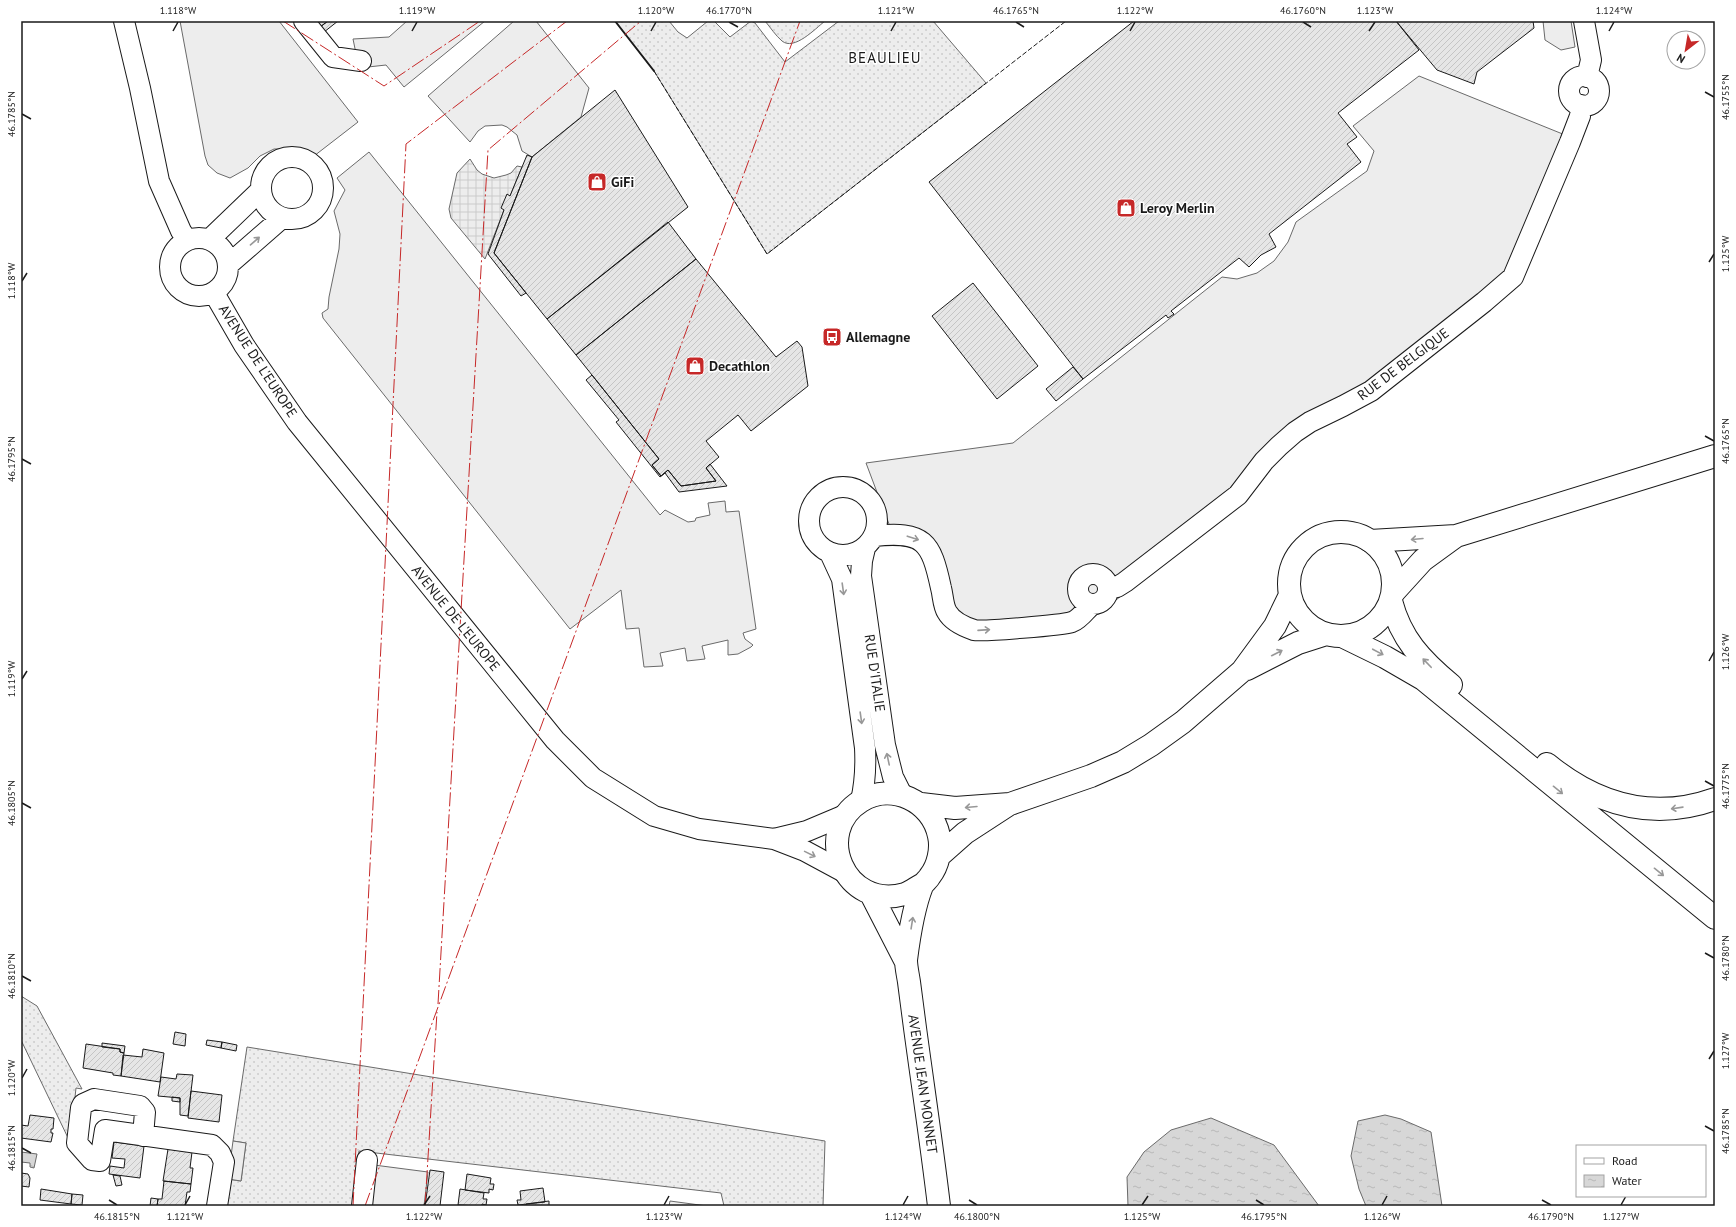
<svg xmlns="http://www.w3.org/2000/svg" width="1736" height="1227" font-family="'PT Sans',sans-serif">
	<defs>
		<pattern id="grass-dots" width="8" height="8" patternUnits="userSpaceOnUse"><rect width="8" height="8" fill="#ededed"/><path d="M2 2h.1M6 6h.1" fill="none" stroke="#cbcbcb" stroke-width="1.8" stroke-linecap="round"/></pattern>
		<pattern id="plaza-grid" width="8" height="8" patternUnits="userSpaceOnUse"><rect width="8" height="8" fill="#ededed"/><path d="M0 4h8M4 0v8" fill="none" stroke="#cbcbcb"/></pattern>
		<pattern id="water-ripples" width="26" height="14" patternUnits="userSpaceOnUse"><rect width="26" height="14" fill="#d7d7d7"/><path d="M2 4q2-2 4 0t4 0M15 11q2-2 4 0t4 0" fill="none" stroke="#b8b8b8"/></pattern>
		<pattern id="building-hatch" width="6" height="6" patternUnits="userSpaceOnUse"><rect width="6" height="6" fill="#e6e6e6"/><path d="M-1 1l2-2M0 6l6-6M5 7l2-2" fill="none" stroke="#c5c5c5"/></pattern>
	</defs>
	<rect width="100%" height="100%" fill="#fff"/>
	<path fill="url(#grass-dots)" stroke="#6a6a6a" d="M615,21H669L678,32L687,38L708,21H714L730,37L751,21L755,23L785,62L839,21H933L986,83L767,254L654,71Z
		M765,21H825C815,29 794,51 782,41C776,36 770,27 765,21Z
		M21,996L37,1006L82,1089L76,1088L70,1142L21,1040Z
		M247,1047L825,1141L823,1206H724L721,1193L359,1151L353,1206H225L228,1179L241,1181L246,1143L233,1141Z"/>
	<path fill="#ededed" stroke="#6a6a6a" d="M180,21H279L358,122L314,156L294,149H274L260,156L248,168L230,178L217,173L208,165L205,156Z
		M407,21H485L404,87L386,65L359,68L353,39L389,37Z
		M514,21H536L589,88L581,117L532,157L522,151L517,135L507,127L502,125L485,126L478,131L470,142L428,96Z
		M1543,21H1571L1575,47L1561,50L1545,40Z
		M1419,76L1580,141L1534,249L1283,453L1241,502L1093,618L966,637L928,561L912,546L891,545L889,524L866,463L1013,443L1222,277L1237,279L1257,273L1274,261L1288,242L1296,222L1367,171L1374,151L1353,126Z
		M369,152L660,515L665,510L688,522L695,521L696,518L710,515L708,503L725,501L726,512L739,511L756,629L743,633L745,639L753,645L751,647L738,654L728,655V640L702,646L705,659L687,661L685,648L660,653L663,666L644,667L639,628L626,629L621,590L570,629L323,318L322,313L328,309L329,297L339,249L340,234L334,211L345,190L337,178Z
		M233,1141L246,1143L241,1181L228,1179Z
		M374,1165L428,1172L424,1206H368Z
		M670,1201L707,1206H669Z"/>
	<path fill="url(#plaza-grid)" stroke="#6a6a6a" d="M470,159L477,170L482,174L494,178L506,175L511,173L517,166L522,167L510,196L507,195L504,210L485,259L451,218L449,209L457,173Z"/>
	<path fill="url(#water-ripples)" stroke="#6a6a6a" d="M1385,1115L1401,1119L1431,1132L1442,1206H1366L1359,1189L1351,1156L1358,1121Z
		M1211,1118L1274,1145L1319,1206H1128L1127,1177L1144,1152L1171,1130Z
		M21,1152L37,1154L34,1168L30,1167V1163L21,1162Z"/>
	<path fill="url(#building-hatch)" stroke="#1a1a1a" d="M315,21H328L320,27Z
		M328,21H338L319,36L320,27Z
		M1134,21H1396L1419,50L1338,113L1357,137L1347,144L1361,162L1269,234L1276,247L1261,255L1249,267L1239,258L1171,311L1174,314L1168,318L1166,315L1083,379L929,182Z
		M1396,21H1533L1534,28L1477,72L1474,84L1437,70Z
		M615,90L688,207L547,319L494,253L532,157Z
		M527,155L532,157L494,253L526,293L521,296L488,254L504,210L501,208L507,194L510,196Z
		M668,222L696,259L576,355L547,319Z
		M696,259L776,357L797,341L802,347L808,386L751,431L738,415L706,441L719,457L706,468L716,481L681,486L668,470L661,476L652,465L659,459L576,355Z
		M973,283L1038,366L997,399L932,316Z
		M1073,367L1083,379L1056,401L1046,389Z
		M592,375L659,459L652,465L661,476L668,470L681,486L716,481L706,468L710,464L727,486L679,492L665,473L660,477L616,422L619,420L586,380Z
		M175,1032L186,1034L185,1046L173,1044Z
		M207,1040L222,1042L221,1048L206,1045Z
		M222,1042L237,1045L236,1051L221,1048Z
		M102,1043L125,1046L124,1053L120,1052V1049L102,1047Z
		M86,1044L120,1049V1052L124,1053L121,1076L113,1075V1073L83,1068Z
		M143,1049L164,1053L160,1082L121,1076L123,1055L142,1057Z
		M177,1074L193,1075L188,1116L180,1115V1098L158,1096L161,1077L176,1079Z
		M191,1091L222,1095L219,1122L188,1118Z
		M172,1097L180,1098V1102L172,1101Z
		M30,1115L54,1118L53,1129H51V1133H53L51,1142L21,1138V1125L28,1126Z
		M114,1142L144,1146L140,1178L109,1174L110,1166L124,1168L125,1159L112,1158Z
		M168,1149L192,1152L190,1168H193L191,1184L163,1181Z
		M430,1170L444,1172L440,1206H425Z
		M21,1173L28,1174L30,1178L29,1187L21,1186Z
		M467,1174L491,1178L490,1184H494L493,1190L489,1189V1193L465,1190Z
		M113,1175L120,1176L122,1185L116,1186Z
		M164,1181L191,1184L190,1192H187L185,1206H157L158,1199H162Z
		M543,1188L545,1202L518,1205L517,1200H521L520,1191Z
		M41,1189L72,1194L71,1204L40,1200Z
		M460,1189L484,1193L483,1199H487L486,1205L482,1204V1206L458,1205Z
		M72,1194L83,1195L82,1205L71,1204Z
		M151,1198L158,1199L157,1206H150Z
		M549,1201V1206H526V1204Z"/>
	<g fill="none" stroke-linecap="round" stroke-linejoin="round">
		<g stroke="#1a1a1a" stroke-width="22">
			<path id="minor" d="M124,21L140,88L159,181L181,231L187,240
				M304,21L333,57L361,61
				M1584,21L1591,60L1587,77
				M1569 91a15 15 0 1 1 30 0a15 15 0 1 1-30 0Z
				M261 188a31 31 0 1 1 62 0a31 31 0 1 1-62 0Z
				M170 267a29 29 0 1 1 58 0a29 29 0 1 1-58 0Z
				M210,239L261,190
				M228,265L282,218
				M214,293L244,345L297,422L555,740L593,778L654,816L699,829L774,839L805,851L844,872
				M809 521a34 34 0 1 1 68 0a34 34 0 1 1-68 0Z
				M874,536C924,531 931,541 941,588C943,595 943,606 947,612C952,621 965,627 974,630C982,632 1063,625 1072,622C1080,619 1086,610 1092,604
				M865,548L862,561L861,576L885,745L893,777L902,795
				M830,553L842,579L865,748C866,767 865,783 861,801
				M1078 589a15 15 0 1 1 30 0a15 15 0 1 1-30 0Z
				M1108,589L1117,587L1125,582L1238,495L1264,461L1279,446L1295,432L1310,422L1343,406L1371,391L1484,302L1513,277L1570,142L1580,116L1581,105
				M774,839L807,831L845,815
				M143,1136L145,1112L140,1106L94,1099L83,1104L81,1108L77,1143L92,1160L100,1161L105,1130L212,1145L220,1153L224,1162L217,1206
				M362,1206L367,1160"/>
		</g>
		<g stroke="#1a1a1a" stroke-width="24">
			<path id="major" d="M1289 584a52 52 0 1 1 104 0a52 52 0 1 1-104 0Z
				M1247,669L1298,643L1326,634
				M921,804L955,808L1010,804L1091,776L1123,762L1151,745L1183,722L1242,671L1275,626L1290,595
				M939,856L965,833L1008,805
				M923,884C917,887 911,892 905,894C844,911 812,831 861,801C892,782 932,801 939,836C942,849 938,866 930,876C928,880 924,882 922,886C913,909 909,936 906,960C906,967 908,975 909,982C911,997 913,1013 915,1028C923,1087 932,1147 939,1206
				M871,894L906,962"/>
		</g>
		<g stroke="#1a1a1a" stroke-width="24">
			<path id="highway" d="M1370,541L1456,536L1715,456
				M1393,593L1423,560L1456,536
				M1391,601C1401,639 1421,660 1451,685
				M1342,636L1385,657L1423,679L1715,918
				M1547,764C1597,805 1653,821 1715,799"/>
		</g>
		<use href="#minor" stroke="#fff" stroke-width="20"/>
		<use href="#major" stroke="#fff" stroke-width="22"/>
		<use href="#highway" stroke="#fff" stroke-width="22"/>
		<path stroke="#1a1a1a" stroke-width="1" stroke-dasharray="5 2" stroke-linecap="butt" d="M654,71L767,254L1066,21"/>
		<path stroke="#1a1a1a" stroke-width="2" d="M615,21L654,71"/>
		<path stroke="#c62828" stroke-width="1" stroke-dasharray="14 3 2 3" stroke-linecap="butt" d="M283,21L384,86L480,21
			M438,1004L488,150L641,21
			M353,1206L406,144L567,21
			M365,1206L800,21
			M425,1206L437,1012"/>
	</g>
	<defs><path id="oneway-shaft" d="M-6 0H5M1.5-3L5.5 0L1.5 3" fill="none" stroke-width="1.6" stroke-linecap="round" stroke-linejoin="round"/></defs>
	<g stroke="#989898">
		<use href="#oneway-shaft" transform="translate(255 241) rotate(-41)"/>
		<use href="#oneway-shaft" transform="translate(913 538) rotate(18)"/>
		<use href="#oneway-shaft" transform="translate(1417 539) rotate(175)"/>
		<use href="#oneway-shaft" transform="translate(843 589) rotate(82)"/>
		<use href="#oneway-shaft" transform="translate(984 630) rotate(-4)"/>
		<use href="#oneway-shaft" transform="translate(1378 652) rotate(28)"/>
		<use href="#oneway-shaft" transform="translate(1277 653) rotate(-27)"/>
		<use href="#oneway-shaft" transform="translate(1427 663) rotate(-134)"/>
		<use href="#oneway-shaft" transform="translate(861 718) rotate(82)"/>
		<use href="#oneway-shaft" transform="translate(888 759) rotate(-102)"/>
		<use href="#oneway-shaft" transform="translate(1558 790) rotate(39)"/>
		<use href="#oneway-shaft" transform="translate(971 807) rotate(175)"/>
		<use href="#oneway-shaft" transform="translate(1677 808) rotate(172)"/>
		<use href="#oneway-shaft" transform="translate(810 854) rotate(26)"/>
		<use href="#oneway-shaft" transform="translate(1659 872) rotate(39)"/>
		<use href="#oneway-shaft" transform="translate(912 923) rotate(-81)"/>
	</g>
	<path fill="none" stroke="#1a1a1a" stroke-width="1.5" d="M729,22L738,27M1016,22L1024,27M1303,22L1311,27M173,31L178,22M412,31L417,22M651,31L656,22M891,31L896,22M1130,31L1135,22M1369,31L1375,22M1609,31L1614,22M1705,92L1714,97M22,114L31,119M1709,262L1714,254M22,281L27,273M1705,436L1714,441M22,459L31,464M1709,661L1714,652M22,679L27,671M1705,781L1714,786M22,803L31,808M1705,953L1714,958M22,976L31,981M1709,1059L1714,1051M22,1078L27,1069M1705,1126L1714,1131M22,1148L31,1153M109,1200L117,1205M969,1200L977,1205M1256,1200L1264,1205M1542,1200L1551,1205M185,1205L190,1196M424,1205L430,1196M664,1205L669,1196M903,1205L908,1196M1142,1205L1148,1196M1382,1205L1387,1196M1621,1205L1626,1196"/>
	<defs>
		<g id="shop-square" transform="scale(1)"><rect x="-9" y="-9" width="18" height="18" rx="4" fill="#c62828" stroke="#fff"/><path d="M-5-2.5h2.3a2.7 3.5 0 0 1 5.4 0H5L5.5 6h-11ZM-1.5-2.5h3a1.5 2.3 0 0 0-3 0Z" fill="#fff"/></g>
		<g id="bus-square" transform="scale(1)"><rect x="-9" y="-9" width="18" height="18" rx="4" fill="#c62828" stroke="#fff"/><path d="M-5-6H5V4H4V6H2V4H-2V6H-4V4H-5ZM-3.5-4V0h7V-4ZM-3.5 1.2v1.5H-2V1.2ZM2 1.2v1.5H3.5V1.2Z" fill="#fff"/></g>
	</defs>
	<g fill-rule="evenodd">
		<use href="#shop-square" x="597" y="182"/>
		<use href="#shop-square" x="1126" y="208"/>
		<use href="#bus-square" x="832" y="337"/>
		<use href="#shop-square" x="695" y="366"/>
	</g>
	<g text-anchor="middle" stroke-width="3" stroke-linejoin="round" paint-order="stroke">
		<g font-size="14" font-weight="bold" fill="#1a1a1a" stroke="#fff" text-anchor="start">
			<text x="611" y="187">GiFi</text>
			<text x="1140" y="213">Leroy Merlin</text>
			<text x="846" y="342">Allemagne</text>
			<text x="709" y="371">Decathlon</text>
		</g>
		<g font-size="14" fill="#1a1a1a" stroke="#fff">
			<text transform="translate(258 361) rotate(57)" y="5">AVENUE DE L'EUROPE</text>
			<text transform="translate(1403 364) rotate(-37)" y="5">RUE DE BELGIQUE</text>
			<text transform="translate(456 618) rotate(51)" y="5">AVENUE DE L'EUROPE</text>
			<text transform="translate(875 673) rotate(82)" y="5">RUE D'ITALIE</text>
			<text transform="translate(923 1084) rotate(82)" y="5">AVENUE JEAN MONNET</text>
		</g>
		<g font-size="15" letter-spacing="1" fill="#1a1a1a" stroke="#fff">
			<text x="885" y="63">BEAULIEU</text>
		</g>
	</g>
	<rect width="1736" height="1227" fill="none" stroke="#ffffff" stroke-width="44"/>
	<rect x="1576" y="1145" width="130" height="52" fill="#ffffff" stroke="#a3a3a3"/>
	<rect x="1584" y="1158" width="20" height="6" fill="#ffffff" stroke="#a3a3a3"/>
	<text x="1612" y="1165" font-size="12" fill="#1a1a1a">Road</text>
	<rect x="1584" y="1175" width="20" height="12" fill="url(#water-ripples)" stroke="#a3a3a3"/>
	<text x="1612" y="1185" font-size="12" fill="#1a1a1a">Water</text>
	<g transform="translate(1686 50) rotate(211)"><circle r="19" fill="#ffffff" stroke="#a3a3a3"/>
	<path d="M0-3L7 15L0 10L-7 15Z" fill="#c62828"/>
	<text y="-6" font-size="11" font-weight="bold" text-anchor="middle" fill="#1a1a1a">N</text>
	</g>
	<rect x="22" y="22" width="1692" height="1183" fill="none" stroke="#1a1a1a" stroke-width="1.5"/>
	<g font-size="10" text-anchor="middle" fill="#1a1a1a">
		<text x="178" y="14">1.118°W</text>
		<text x="417" y="14">1.119°W</text>
		<text x="656" y="14">1.120°W</text>
		<text x="729" y="14">46.1770°N</text>
		<text x="896" y="14">1.121°W</text>
		<text x="1016" y="14">46.1765°N</text>
		<text x="1135" y="14">1.122°W</text>
		<text x="1303" y="14">46.1760°N</text>
		<text x="1375" y="14">1.123°W</text>
		<text x="1614" y="14">1.124°W</text>
		<text transform="translate(1725 97) rotate(-90)" y="4">46.1755°N</text>
		<text transform="translate(11 114) rotate(-90)" y="4">46.1785°N</text>
		<text transform="translate(1725 254) rotate(-90)" y="4">1.125°W</text>
		<text transform="translate(11 281) rotate(-90)" y="4">1.118°W</text>
		<text transform="translate(1725 441) rotate(-90)" y="4">46.1765°N</text>
		<text transform="translate(11 459) rotate(-90)" y="4">46.1795°N</text>
		<text transform="translate(1725 652) rotate(-90)" y="4">1.126°W</text>
		<text transform="translate(11 679) rotate(-90)" y="4">1.119°W</text>
		<text transform="translate(1725 786) rotate(-90)" y="4">46.1775°N</text>
		<text transform="translate(11 803) rotate(-90)" y="4">46.1805°N</text>
		<text transform="translate(1725 958) rotate(-90)" y="4">46.1780°N</text>
		<text transform="translate(11 976) rotate(-90)" y="4">46.1810°N</text>
		<text transform="translate(1725 1051) rotate(-90)" y="4">1.127°W</text>
		<text transform="translate(11 1078) rotate(-90)" y="4">1.120°W</text>
		<text transform="translate(1725 1131) rotate(-90)" y="4">46.1785°N</text>
		<text transform="translate(11 1148) rotate(-90)" y="4">46.1815°N</text>
		<text x="117" y="1220">46.1815°N</text>
		<text x="185" y="1220">1.121°W</text>
		<text x="424" y="1220">1.122°W</text>
		<text x="664" y="1220">1.123°W</text>
		<text x="903" y="1220">1.124°W</text>
		<text x="977" y="1220">46.1800°N</text>
		<text x="1142" y="1220">1.125°W</text>
		<text x="1264" y="1220">46.1795°N</text>
		<text x="1382" y="1220">1.126°W</text>
		<text x="1551" y="1220">46.1790°N</text>
		<text x="1621" y="1220">1.127°W</text>
	</g>
</svg>
